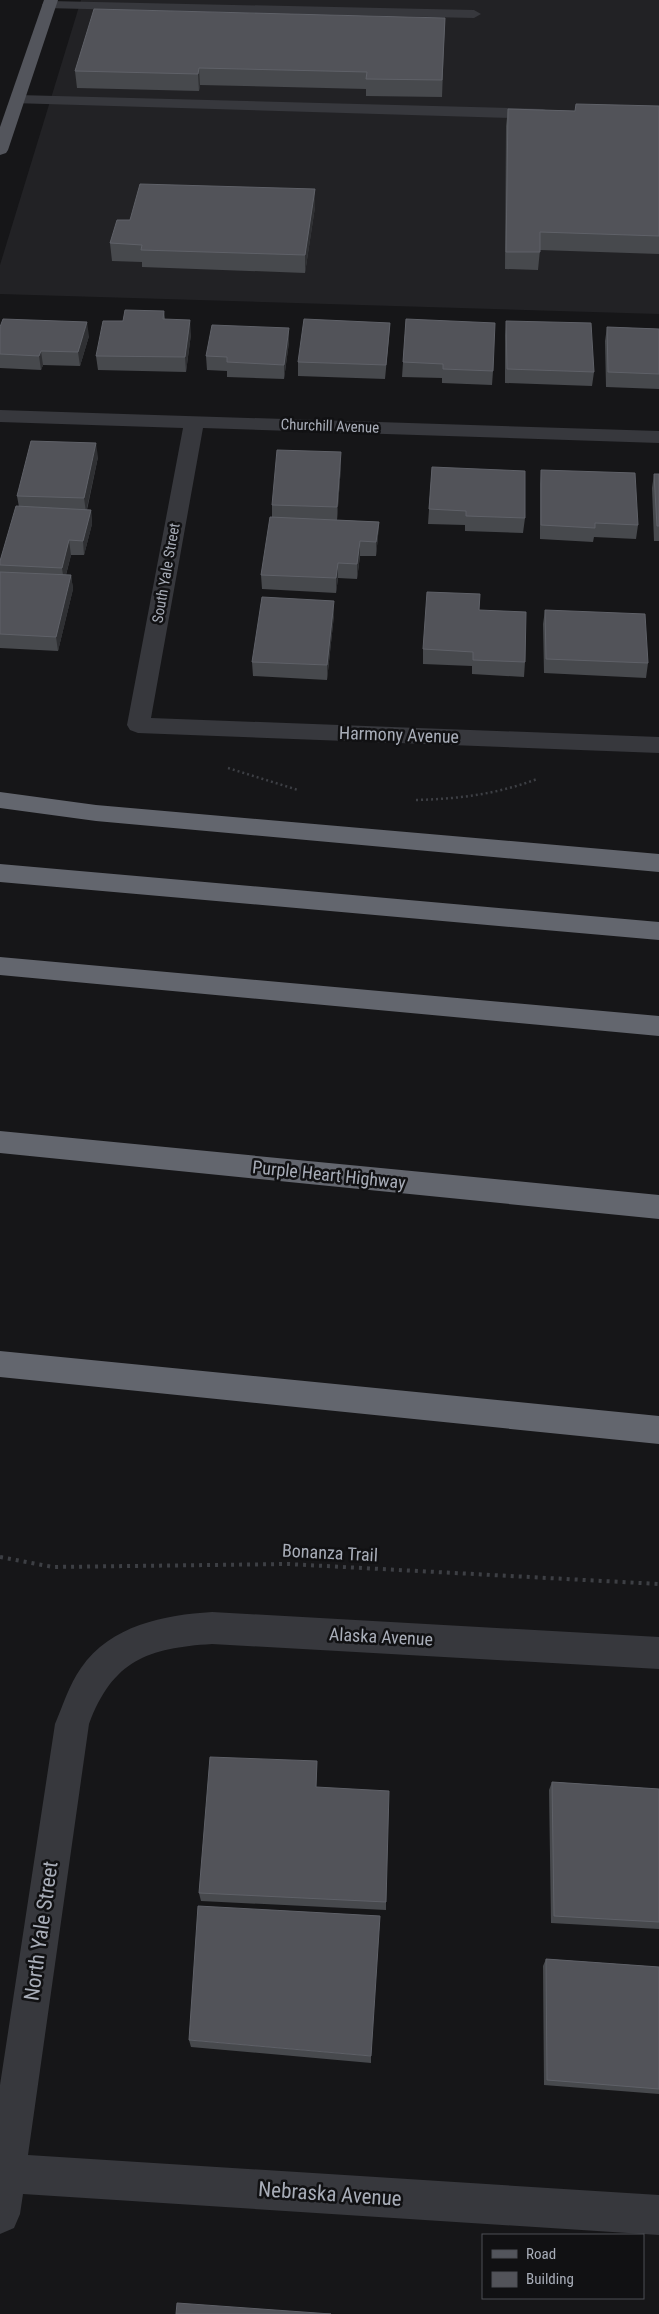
<svg xmlns="http://www.w3.org/2000/svg" width="659" height="2314" font-family="'Roboto Condensed',sans-serif">
	<rect width="100%" height="100%" fill="#161618"/>
	<path fill="#222225" d="M81,0H659V314L0,294V265Z"/>
	<g fill="none" stroke-linecap="round" stroke-linejoin="round">
		<path stroke="#3d3f44" stroke-width="2.5" stroke-dasharray="2 3" stroke-linecap="butt" d="M228,768L298,790
			M416,800C458,799 498,794 537,779"/>
		<path stroke="#3d3f44" stroke-width="4" stroke-dasharray="3 5" stroke-linecap="butt" d="M0,1557L53,1567L288,1564L659,1584"/>
		<path fill="#37383d" fill-rule="evenodd" d="M49,1L474,10L481,14L474,18L44,8L42,5L44,2Z
			M18,95L543,109L549,111L551,114L549,117L543,119L12,103L10,100L12,97Z
			M0,410L659,431V443L203,428L151,718L659,737V753L138,733L130,730L127,725L183,428L0,422Z
			M212,1612L659,1637V1669L212,1644C148,1648 113,1660 89,1724L28,2155L659,2195V2235L23,2194L20,2214L14,2228L0,2234V2085L55,1724C63,1705 69,1685 81,1668C111,1625 164,1615 212,1612Z"/>
		<path fill="#53555c" fill-rule="evenodd" d="M44,0H58L8,150L6,153L0,155V127Z"/>
		<path fill="#63666e" fill-rule="evenodd" d="M0,792L96,805L659,854V872L96,821L0,808Z
			M0,864L659,922V940L0,882Z
			M0,957L659,1016V1036L0,975Z
			M0,1131L659,1195V1219L0,1153Z
			M0,1351L659,1416V1444L0,1377Z"/>
	</g>
	<path fill="#47494d" d="M445,18L442,97L366,96V89L200,85L199,91L77,88L75,71Z
		M659,106V254L540,250L538,270L505,269L506,126L508,109L575,111Z
		M315,189V207L305,273L142,267V262L112,261L110,243L130,220Z
		M164,311L165,319L191,334L186,372L98,370L96,356L123,321Z
		M406,319L493,371L492,385L442,383V378L402,377Z
		M506,321L594,372L592,386L505,383V335Z
		M390,323L389,337L385,379L298,376V362Z
		M0,327L89,336L80,366L43,365L41,370L0,368Z
		M607,327L659,329V389L606,387L605,341Z
		M289,342L284,379L227,377V371L207,370L206,356Z
		M98,457L87,510H91L92,524L84,555H71L66,575H71L73,589L58,651L0,648V561L19,507L17,496Z
		M341,466L337,520L379,522L378,536L376,556H360L357,579L338,578L336,593L262,589L261,575L272,517V505Z
		M432,467L525,518L523,533L465,531V525L428,524Z
		M541,470L638,525L636,539L594,537L593,542L540,539V484Z
		M654,474H659V541H654L652,488Z
		M479,610L525,662L524,677L472,674V666L423,664V649Z
		M545,610L648,663L646,678L544,673L543,624Z
		M334,615L327,680L253,676L252,662Z
		M317,1761L316,1787L386,1902V1910L201,1901L199,1893Z
		M552,1782L659,1789V1929L551,1923L549,1790Z
		M546,1959L659,1967V2094L544,2085L543,1966Z
		M189,2040L371,2056V2063L191,2047Z"/>
	<path fill="#2f3033" d="M199,68L200,85L199,91L198,74Z
		M315,189V207L305,273V255Z
		M190,320L191,334L186,372L185,357Z
		M87,322L89,336L80,366L78,352Z
		M289,328V342L284,379V365Z
		M41,351L43,365L41,370L39,356Z
		M96,443L98,457L86,512L84,498Z
		M341,452V466L337,521V507Z
		M91,510L92,524L84,555L83,541Z
		M379,522L378,536L376,556V542Z
		M69,540L71,555L64,582L62,568Z
		M360,541V556L357,579V564Z
		M338,563V578L336,593V578Z
		M71,575L73,589L58,651L56,637Z
		M334,601V615L327,680V665Z"/>
	<path fill="#525359" stroke="#5f6168" d="M94,9L445,18L442,80L366,79L367,72L199,68L198,74L75,71Z
		M576,104L659,106V236L540,232V252H506L508,109L575,111Z
		M140,184L315,189L305,255L141,250L142,245L110,243L117,220H130Z
		M125,310L164,311L163,319L190,320L185,357L96,356L103,321H123Z
		M3,319L87,322L78,352L41,351L39,356L0,354V327Z
		M304,319L390,323L386,365L298,362Z
		M406,319L495,323L493,371L443,369V364L403,362Z
		M506,321L591,323L594,372L507,369Z
		M212,325L289,328L284,365L227,362V357L206,356Z
		M607,327L659,329V374L608,372Z
		M31,441L96,443L84,498L17,496Z
		M277,450L341,452L337,507L272,505Z
		M432,467L525,471V518L466,516V511L429,509Z
		M541,470L635,473L638,525L595,523V528L541,525Z
		M654,474H659V526H657Z
		M16,506L91,510L83,541L69,540L62,568L0,565V561Z
		M270,517L379,522L376,542L360,541L357,564L338,563L336,578L261,575Z
		M0,572L71,575L56,637L0,634Z
		M427,592L480,594L479,610L526,612L525,662L473,660V652L423,649Z
		M262,597L334,601L327,665L252,662Z
		M545,610L645,614L648,663L546,659Z
		M210,1757L317,1761L316,1787L389,1791L386,1902L199,1893Z
		M552,1782L659,1789V1922L554,1916Z
		M198,1906L380,1916L371,2056L189,2040Z
		M546,1959L659,1967V2089L547,2080Z
		M177,2303L331,2314H176Z"/>
	<g text-anchor="middle" stroke-width="5" stroke-linejoin="round" paint-order="stroke">
		<g font-size="15" fill="#a8adb8" stroke="#111113">
			<text transform="translate(330 426) rotate(2)" y="5">Churchill Avenue</text>
			<text transform="translate(166 573) rotate(-80)" y="5">South Yale Street</text>
		</g>
		<g font-size="18" fill="#a8adb8" stroke="#111113">
			<text transform="translate(399 735) rotate(2)" y="6">Harmony Avenue</text>
			<text transform="translate(329 1175) rotate(6)" y="6">Purple Heart Highway</text>
			<text transform="translate(330 1553) rotate(3)" y="6">Bonanza Trail</text>
			<text transform="translate(381 1637) rotate(3)" y="6">Alaska Avenue</text>
		</g>
		<g font-size="21" fill="#a8adb8" stroke="#111113">
			<text transform="translate(41 1931) rotate(-82)" y="7">North Yale Street</text>
			<text transform="translate(330 2194) rotate(4)" y="7">Nebraska Avenue</text>
		</g>
	</g>
	<rect x="482" y="2234" width="162" height="65" fill="#111113" stroke="#4d4f55"/>
	<rect x="492" y="2250" width="25" height="8" fill="#53555c" stroke="#4d4f55"/>
	<text x="526" y="2259" font-size="15" fill="#a8adb8">Road</text>
	<rect x="492" y="2272" width="25" height="15" fill="#525359" stroke="#4d4f55"/>
	<text x="526" y="2284" font-size="15" fill="#a8adb8">Building</text>
</svg>
